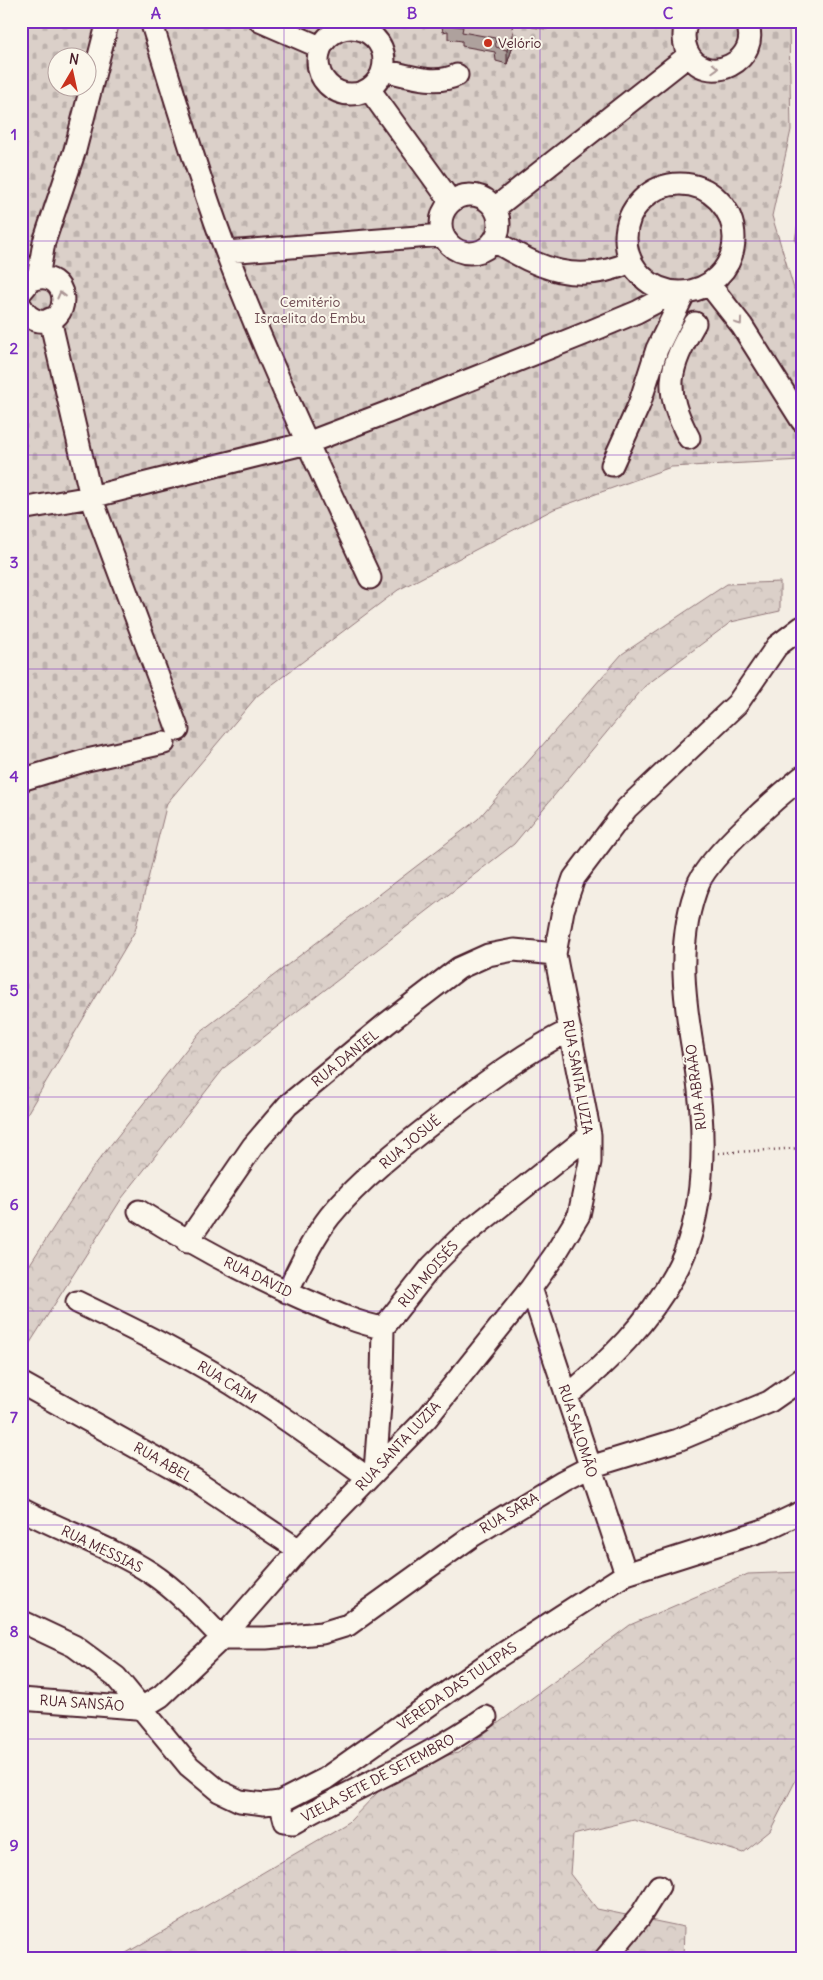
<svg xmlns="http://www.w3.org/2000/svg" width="823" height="1980" font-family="Delius,sans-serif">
	<defs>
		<pattern id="forest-crowns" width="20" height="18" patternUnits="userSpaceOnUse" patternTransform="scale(1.25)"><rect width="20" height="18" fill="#dbd0c9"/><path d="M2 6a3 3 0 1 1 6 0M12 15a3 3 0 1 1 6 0" fill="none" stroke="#bdb2ad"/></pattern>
		<pattern id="cemetery-stones" width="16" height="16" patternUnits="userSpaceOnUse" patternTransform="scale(1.25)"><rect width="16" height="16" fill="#dbd0c9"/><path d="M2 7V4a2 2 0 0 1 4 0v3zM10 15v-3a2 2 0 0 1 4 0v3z" fill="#bdb2ad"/></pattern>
	</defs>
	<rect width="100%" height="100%" fill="#f4eee4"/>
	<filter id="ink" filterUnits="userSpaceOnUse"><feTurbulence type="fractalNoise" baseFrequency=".02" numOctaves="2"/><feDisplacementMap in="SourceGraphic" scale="10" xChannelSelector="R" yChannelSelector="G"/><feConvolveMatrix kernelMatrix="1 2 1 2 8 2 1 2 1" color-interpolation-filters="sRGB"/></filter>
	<g filter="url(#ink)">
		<path fill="url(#forest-crowns)" stroke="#92787a" d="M802,196V251L795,241Z
			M780,582V611L731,622L645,686L514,844L225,1067L122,1198L21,1357V1278L90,1171L200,1032L478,819L622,654L727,584Z
			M802,1572V1768L770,1831L743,1853L634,1820L573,1835L570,1874L597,1909L684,1927L683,1959H116L349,1822L406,1763L458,1753L630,1625L748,1574Z"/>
		<path fill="url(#cemetery-stones)" stroke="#92787a" fill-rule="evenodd" d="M21,21H792L789,27L791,130L772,216L802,315V460L671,467L554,509L398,590L257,696L167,803L135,931L21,1124ZM58,58H88V88H58Z"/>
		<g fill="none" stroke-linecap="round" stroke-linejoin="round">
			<g stroke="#4a1f2b" stroke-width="25">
				<path id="minor" d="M151,21C179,110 205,201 240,287C280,386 325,482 370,578
					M260,21L320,47
					M687,21C683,31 683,41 687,51C705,90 765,60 746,21
					M318 61a33 33 0 1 1 66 0a33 33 0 1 1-66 0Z
					M383,70C406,75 435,86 457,75
					M369,89L451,202
					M626 238a54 54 0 1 1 108 0a54 54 0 1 1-108 0Z
					M441 224a29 29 0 1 1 58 0a29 29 0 1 1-58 0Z
					M495,208L689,55
					M494,241C541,269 577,286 631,262
					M227,252L443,235
					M38,278L44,242L75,150L108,21
					M709,284L742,326L802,421
					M21,292L31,280C71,266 73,326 39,321C30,319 25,314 21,306
					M50,319L91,497L178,730
					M689,438C663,389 668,370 695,323
					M612,465L639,405L657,349L685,292
					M21,509L91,497L307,443L399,408L584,334L637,312L675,292
					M21,780L87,760L164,743
					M139,1211C193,1245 249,1275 308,1301C333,1312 357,1323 383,1328
					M187,1242L253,1146L288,1105L386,1024L459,968L488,955L514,950L555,954
					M531,1288L626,1574
					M287,1292C300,1266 312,1239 330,1216C362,1177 404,1145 444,1114C484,1083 524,1053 570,1030
					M77,1302C137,1331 197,1360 252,1397C292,1422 330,1451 368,1478
					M21,1383L195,1480L299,1550
					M567,1396C609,1361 648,1323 674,1275C707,1217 706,1132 696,1068C685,1007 674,942 699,882C712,854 776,798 802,777
					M375,1471L382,1378L383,1328L432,1266L458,1240L590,1135
					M21,1509C64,1532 111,1547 151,1573C178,1591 200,1615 222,1638
					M21,1621L74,1646L116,1677L189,1766L219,1791L240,1801L264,1804L280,1802L325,1779L490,1662L626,1574L764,1530L802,1512
					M222,1638H266L322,1633L348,1625L472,1536L563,1481L590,1467L678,1440L728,1419L769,1402L802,1379
					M21,1699L136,1708L143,1707L161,1696L222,1638L299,1550L427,1418L531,1288L554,1256L579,1215L590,1162V1135L555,954L563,910L574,878L627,808L737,704L777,646L802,627
					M280,1802L285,1821L294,1822C358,1786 426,1759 486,1717
					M605,1959L639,1918L659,1886"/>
			</g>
			<path stroke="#4a1f2b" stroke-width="2.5" stroke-dasharray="1 4" stroke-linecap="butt" d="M719,1153L802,1148"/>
			<use href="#minor" stroke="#fbf7ec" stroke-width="21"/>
		</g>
		<path fill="#aea19d" stroke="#4a1f2b" d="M441,21H559L558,26L546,29L532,27L524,21L512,26L513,46L507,64L496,61L495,52L462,46V41L448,39V31L443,32Z"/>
		<path fill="#8d837f" stroke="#4a1f2b" d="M509,21H524L509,27Z
			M546,21H559L558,26L546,29Z
			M513,32V46L507,64V50Z"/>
		<path fill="#cabbb6" stroke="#4a1f2b" d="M448,21H511L513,32L507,50L496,47L495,38L462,32L463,27L448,25Z"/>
		<defs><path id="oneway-chevron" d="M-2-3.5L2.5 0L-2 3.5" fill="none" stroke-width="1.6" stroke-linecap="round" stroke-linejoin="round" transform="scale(1.25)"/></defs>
		<g stroke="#ab9695">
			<use href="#oneway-chevron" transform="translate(715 68) rotate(3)"/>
			<use href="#oneway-chevron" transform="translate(61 295) rotate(-104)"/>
			<use href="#oneway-chevron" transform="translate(739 322) rotate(54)"/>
		</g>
	</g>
	<path fill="none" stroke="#7b2cbf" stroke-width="1" stroke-opacity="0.55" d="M284,21V1959M540,21V1959M21,241H802M21,455H802M21,669H802M21,883H802M21,1097H802M21,1311H802M21,1525H802M21,1739H802"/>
	<circle fill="#c8321e" stroke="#fbf7ec" stroke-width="2" cx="488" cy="43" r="5"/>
	<g text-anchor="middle" stroke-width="4" stroke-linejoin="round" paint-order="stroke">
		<g font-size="14" fill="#4a1f2b" stroke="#fbf7ec" text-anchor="start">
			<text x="498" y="48">Velório</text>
		</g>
		<g font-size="14" fill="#6e4b52" stroke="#fbf7ec">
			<text x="310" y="307">Cemitério<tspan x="310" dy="16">Israelita do Embu</tspan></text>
		</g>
		<g font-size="14" fill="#4a1f2b" stroke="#fbf7ec">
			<text transform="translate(345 1058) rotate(-39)" y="5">RUA DANIEL</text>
			<text transform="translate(578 1077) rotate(80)" y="5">RUA SANTA LUZIA</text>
			<text transform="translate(696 1087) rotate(-97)" y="5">RUA ABRAÃO</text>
			<text transform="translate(410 1142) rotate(-40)" y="5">RUA JOSUÉ</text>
			<text transform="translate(428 1274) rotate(-49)" y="5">RUA MOISÉS</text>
			<text transform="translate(258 1277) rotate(26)" y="5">RUA DAVID</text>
			<text transform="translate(227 1382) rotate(32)" y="5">RUA CAIM</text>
			<text transform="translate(578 1431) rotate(72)" y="5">RUA SALOMÃO</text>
			<text transform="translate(398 1446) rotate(-47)" y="5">RUA SANTA LUZIA</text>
			<text transform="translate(163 1462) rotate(30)" y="5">RUA ABEL</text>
			<text transform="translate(509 1513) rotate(-31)" y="5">RUA SARA</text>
			<text transform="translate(102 1549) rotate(26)" y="5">RUA MESSIAS</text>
			<text transform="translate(457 1686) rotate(-35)" y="5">VEREDA DAS TULIPAS</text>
			<text transform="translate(82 1703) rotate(4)" y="5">RUA SANSÃO</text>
			<text transform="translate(378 1778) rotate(-28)" y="5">VIELA SETE DE SETEMBRO</text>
		</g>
	</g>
	<rect width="823" height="1980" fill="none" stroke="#fbf7ec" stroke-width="55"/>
	<g transform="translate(72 72) rotate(9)"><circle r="24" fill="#fbf7ec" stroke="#b4a19f"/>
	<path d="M0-4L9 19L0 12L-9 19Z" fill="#c8321e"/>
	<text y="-8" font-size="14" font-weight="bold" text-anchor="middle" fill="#4a1f2b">N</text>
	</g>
	<rect x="28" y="28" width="768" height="1924" fill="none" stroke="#7b2cbf" stroke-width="2"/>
	<g font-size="16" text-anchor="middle" font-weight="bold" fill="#7b2cbf">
		<text x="156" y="19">A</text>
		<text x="412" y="19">B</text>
		<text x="668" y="19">C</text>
		<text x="14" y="140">1</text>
		<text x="14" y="354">2</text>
		<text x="14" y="568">3</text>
		<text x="14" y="782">4</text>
		<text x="14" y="996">5</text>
		<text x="14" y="1210">6</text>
		<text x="14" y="1423">7</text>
		<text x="14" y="1637">8</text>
		<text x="14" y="1851">9</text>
	</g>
</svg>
